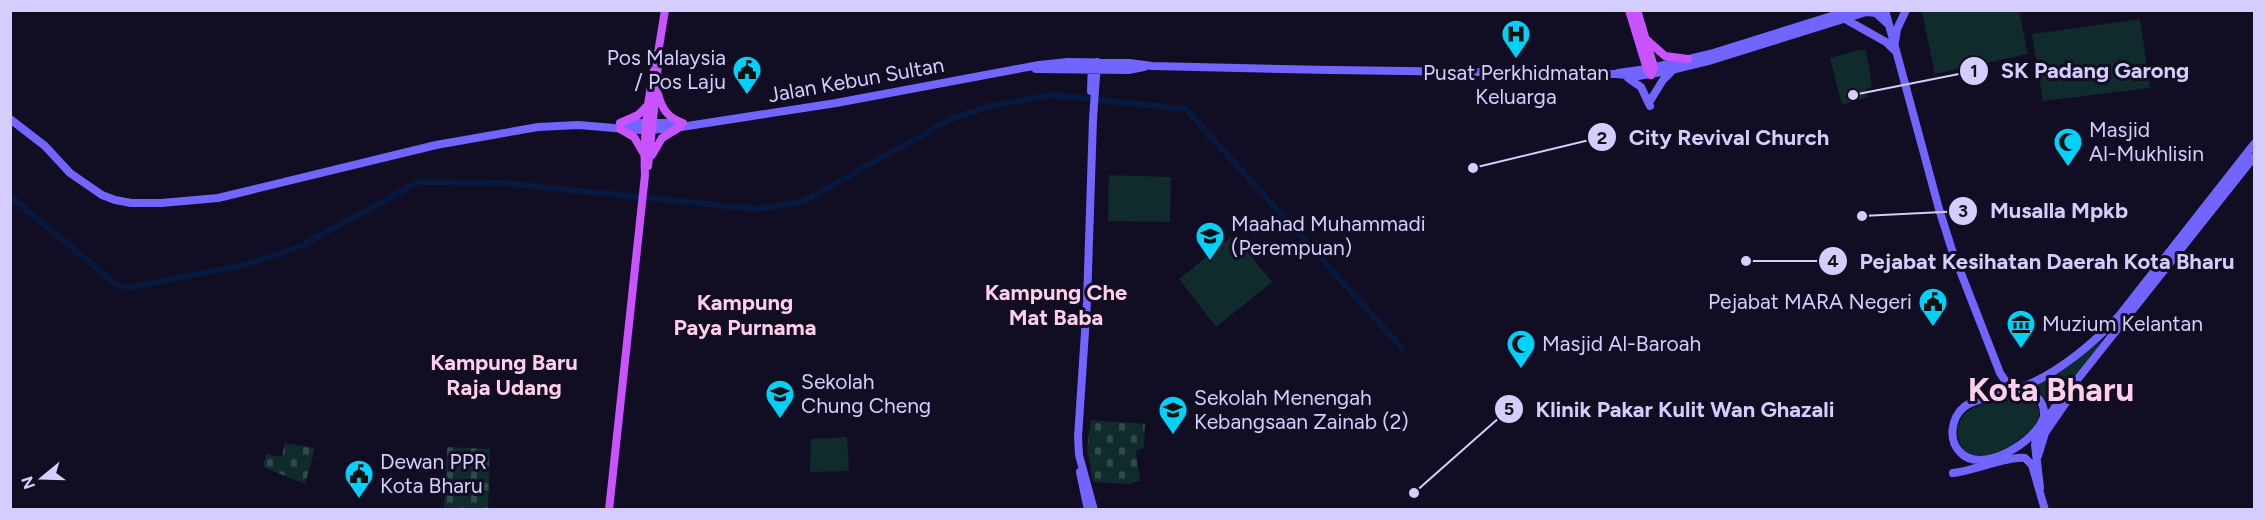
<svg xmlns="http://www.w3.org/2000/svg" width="2265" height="520" font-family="Figtree,sans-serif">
	<defs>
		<pattern id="cemetery-stones" width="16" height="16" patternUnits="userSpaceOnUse" patternTransform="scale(1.5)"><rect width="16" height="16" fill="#102b2c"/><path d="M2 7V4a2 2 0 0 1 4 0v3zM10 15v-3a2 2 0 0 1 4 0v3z" fill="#32494c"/></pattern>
	</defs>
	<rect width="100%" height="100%" fill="#110d22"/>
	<path fill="#102b2c" d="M1930,11H2019L2028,54L1935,74L1922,12Z
		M2140,19L2150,88L2043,101L2032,34Z
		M1858,50H1866L1872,87L1866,89L1868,97L1842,105L1830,58Z
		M1109,175L1171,177L1170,222L1108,221Z
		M1234,235L1272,282L1216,327L1179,279Z
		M2101,341L2103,343L2051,408L2042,394L2032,388L2070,364Z
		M2021,395C2036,399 2043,410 2037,425C2027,435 1997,457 1982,457C1957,458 1949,425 1968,411C1979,403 2007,397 2021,395Z
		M847,437L849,471L810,472L811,439Z"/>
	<path fill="url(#cemetery-stones)" d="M1091,420L1145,424L1144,448L1136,451L1140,481L1129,484L1093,482L1087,448Z
		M285,443L315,448L305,484L263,467L266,454L282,457Z
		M447,447L490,449L488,509H444Z"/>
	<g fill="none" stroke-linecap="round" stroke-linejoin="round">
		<path stroke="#08193f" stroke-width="6" d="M10,196L116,284L126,288L244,265L303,245L418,182L504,183L756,209L800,202L809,198L951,119L990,106L1052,95L1186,109L1402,348"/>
		<path stroke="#7164ff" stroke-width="8" d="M1885,10L1939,209L1952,250L2000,373L2008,385L2015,390
			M1845,19L1886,42L1894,50
			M1895,42L1897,29L1906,10
			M1036,69L1128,70L1144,67
			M1333,70L1616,74L1638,76L1667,71L1712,60L1866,12L1876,13L1888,24
			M1618,73L1647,69L1710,54L1851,10
			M1628,78L1641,87L1650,106
			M1091,91L1092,64
			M1650,101L1663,80L1671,72
			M10,119L45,146L70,173L102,195L115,200L131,203H161L218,198L436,145L538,127L578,125L639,130L668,129L836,103L1039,65L1068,62L1130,63L1152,66L1330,70
			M621,123H681
			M2015,390C2032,390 2045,398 2044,416C2039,440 1981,476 1960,452C1948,440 1951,418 1964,407C1977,397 2000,396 2016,390C2055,375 2091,346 2119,316L2254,144
			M2038,456L2045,433L2067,401
			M1080,472L1088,510
			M1953,473C1973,471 2007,456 2025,458L2032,465L2045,510
			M2040,488L2035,445L2038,429L2254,157
			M1094,510L1079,455L1078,437L1087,302L1093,119L1097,62"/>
		<path stroke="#c954ff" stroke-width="8" d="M1629,10L1647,69L1651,75
			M1637,10L1654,67L1651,75
			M1647,40L1665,56L1688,59
			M658,94C662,109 668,118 683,123
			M620,123L638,115L649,104
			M620,129L634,137L644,154
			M652,155L662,138L680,127
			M648,166L657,82L658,53L665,10
			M609,510L645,175C643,135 648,92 658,53"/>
	</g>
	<defs>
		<g id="hospital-pin" transform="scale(1.5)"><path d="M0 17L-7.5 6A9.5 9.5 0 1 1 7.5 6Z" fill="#00d1f8" stroke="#110d22"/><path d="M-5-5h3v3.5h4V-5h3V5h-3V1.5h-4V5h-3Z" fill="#111"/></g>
		<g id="civic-pin" transform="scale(1.5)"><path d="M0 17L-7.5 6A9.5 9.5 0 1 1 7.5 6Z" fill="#00d1f8" stroke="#110d22"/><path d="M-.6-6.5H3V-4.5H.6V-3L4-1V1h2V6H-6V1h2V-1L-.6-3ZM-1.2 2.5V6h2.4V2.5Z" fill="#111"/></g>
		<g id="mosque-pin" transform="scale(1.5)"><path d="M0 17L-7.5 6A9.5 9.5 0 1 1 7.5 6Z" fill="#00d1f8" stroke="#110d22"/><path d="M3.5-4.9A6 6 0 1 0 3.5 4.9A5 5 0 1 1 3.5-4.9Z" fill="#111"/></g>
		<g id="school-pin" transform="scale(1.5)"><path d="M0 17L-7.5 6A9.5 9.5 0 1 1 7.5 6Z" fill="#00d1f8" stroke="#110d22"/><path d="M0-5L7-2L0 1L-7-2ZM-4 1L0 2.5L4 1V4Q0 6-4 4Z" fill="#111"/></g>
		<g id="museum-pin" transform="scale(1.5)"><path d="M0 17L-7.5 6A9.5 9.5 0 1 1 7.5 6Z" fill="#00d1f8" stroke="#110d22"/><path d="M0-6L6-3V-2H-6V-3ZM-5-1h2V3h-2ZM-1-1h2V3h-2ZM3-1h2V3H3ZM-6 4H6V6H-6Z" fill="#111"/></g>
	</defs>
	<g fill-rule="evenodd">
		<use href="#hospital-pin" x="1516" y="34"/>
		<use href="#civic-pin" x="747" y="70"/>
		<use href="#mosque-pin" x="2068" y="142"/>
		<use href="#school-pin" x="1210" y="236"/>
		<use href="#civic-pin" x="1933" y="302"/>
		<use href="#museum-pin" x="2021" y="324"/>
		<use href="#mosque-pin" x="1521" y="344"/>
		<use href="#school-pin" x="780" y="394"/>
		<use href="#school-pin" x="1173" y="410"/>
		<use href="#civic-pin" x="359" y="474"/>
	</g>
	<g text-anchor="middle" stroke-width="6" stroke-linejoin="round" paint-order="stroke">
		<g font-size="21" fill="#d6cdff" stroke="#110d22" text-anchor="start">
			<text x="726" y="65" text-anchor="end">Pos Malaysia<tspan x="726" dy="24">/ Pos Laju</tspan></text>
			<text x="1516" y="80" text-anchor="middle">Pusat Perkhidmatan<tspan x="1516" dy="24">Keluarga</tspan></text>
			<text x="2089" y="137">Masjid<tspan x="2089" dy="24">Al-Mukhlisin</tspan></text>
			<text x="1231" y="231">Maahad Muhammadi<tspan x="1231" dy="24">(Perempuan)</tspan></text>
			<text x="1912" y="309" text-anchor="end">Pejabat MARA Negeri</text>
			<text x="2042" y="331">Muzium Kelantan</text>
			<text x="1542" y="351">Masjid Al-Baroah</text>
			<text x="801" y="389">Sekolah<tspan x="801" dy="24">Chung Cheng</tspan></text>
			<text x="1194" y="405">Sekolah Menengah<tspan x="1194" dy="24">Kebangsaan Zainab (2)</tspan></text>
			<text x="380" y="469">Dewan PPR<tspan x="380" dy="24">Kota Bharu</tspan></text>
		</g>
		<g font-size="21" fill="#d6cdff" stroke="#110d22">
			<text transform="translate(856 80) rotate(-10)" y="7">Jalan Kebun Sultan</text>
		</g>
		<g font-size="22" font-weight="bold" fill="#ffcfeb" stroke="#110d22">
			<text x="1056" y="300">Kampung Che<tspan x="1056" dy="25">Mat Baba</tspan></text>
			<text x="745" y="310">Kampung<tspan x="745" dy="25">Paya Purnama</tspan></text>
			<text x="504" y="370">Kampung Baru<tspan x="504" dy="25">Raja Udang</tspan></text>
		</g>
		<g font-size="33" font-weight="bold" fill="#ffcfeb" stroke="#110d22">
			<text x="2051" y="401">Kota Bharu</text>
		</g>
	</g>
	<path fill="none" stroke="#d6cdff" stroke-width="2" d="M1853 95L1974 71M1473 168L1602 137M1862 216L1963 211M1746 261L1833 261M1414 493L1509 409"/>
	<g fill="#d6cdff" stroke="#110d22" stroke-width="2">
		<circle cx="1853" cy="95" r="6"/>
		<circle cx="1473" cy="168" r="6"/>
		<circle cx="1862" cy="216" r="6"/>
		<circle cx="1746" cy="261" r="6"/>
		<circle cx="1414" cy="493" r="6"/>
		<circle cx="1974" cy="71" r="15"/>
		<circle cx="1602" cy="137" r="15"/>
		<circle cx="1963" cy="211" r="15"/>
		<circle cx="1833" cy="261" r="15"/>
		<circle cx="1509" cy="409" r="15"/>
	</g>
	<g font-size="18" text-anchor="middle" font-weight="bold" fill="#111">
		<text x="1974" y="77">1</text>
		<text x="1602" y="144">2</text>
		<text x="1963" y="217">3</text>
		<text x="1833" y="267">4</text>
		<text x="1509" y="415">5</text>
	</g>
	<g font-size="22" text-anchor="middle" font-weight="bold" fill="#d6cdff" stroke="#110d22" stroke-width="6" stroke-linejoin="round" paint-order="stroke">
		<text x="2095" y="78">SK Padang Garong</text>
		<text x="1729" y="145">City Revival Church</text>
		<text x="2059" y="218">Musalla Mpkb</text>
		<text x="2047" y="269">Pejabat Kesihatan Daerah Kota Bharu</text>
		<text x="1685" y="417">Klinik Pakar Kulit Wan Ghazali</text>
	</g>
	<rect width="2265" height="520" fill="none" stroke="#d6cdff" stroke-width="24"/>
	<g transform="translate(42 478) rotate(251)" stroke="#110d22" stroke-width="4.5" paint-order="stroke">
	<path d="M0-4.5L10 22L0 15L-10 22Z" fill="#d6cdff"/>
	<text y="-9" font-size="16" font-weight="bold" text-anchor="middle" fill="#d6cdff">N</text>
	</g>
</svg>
